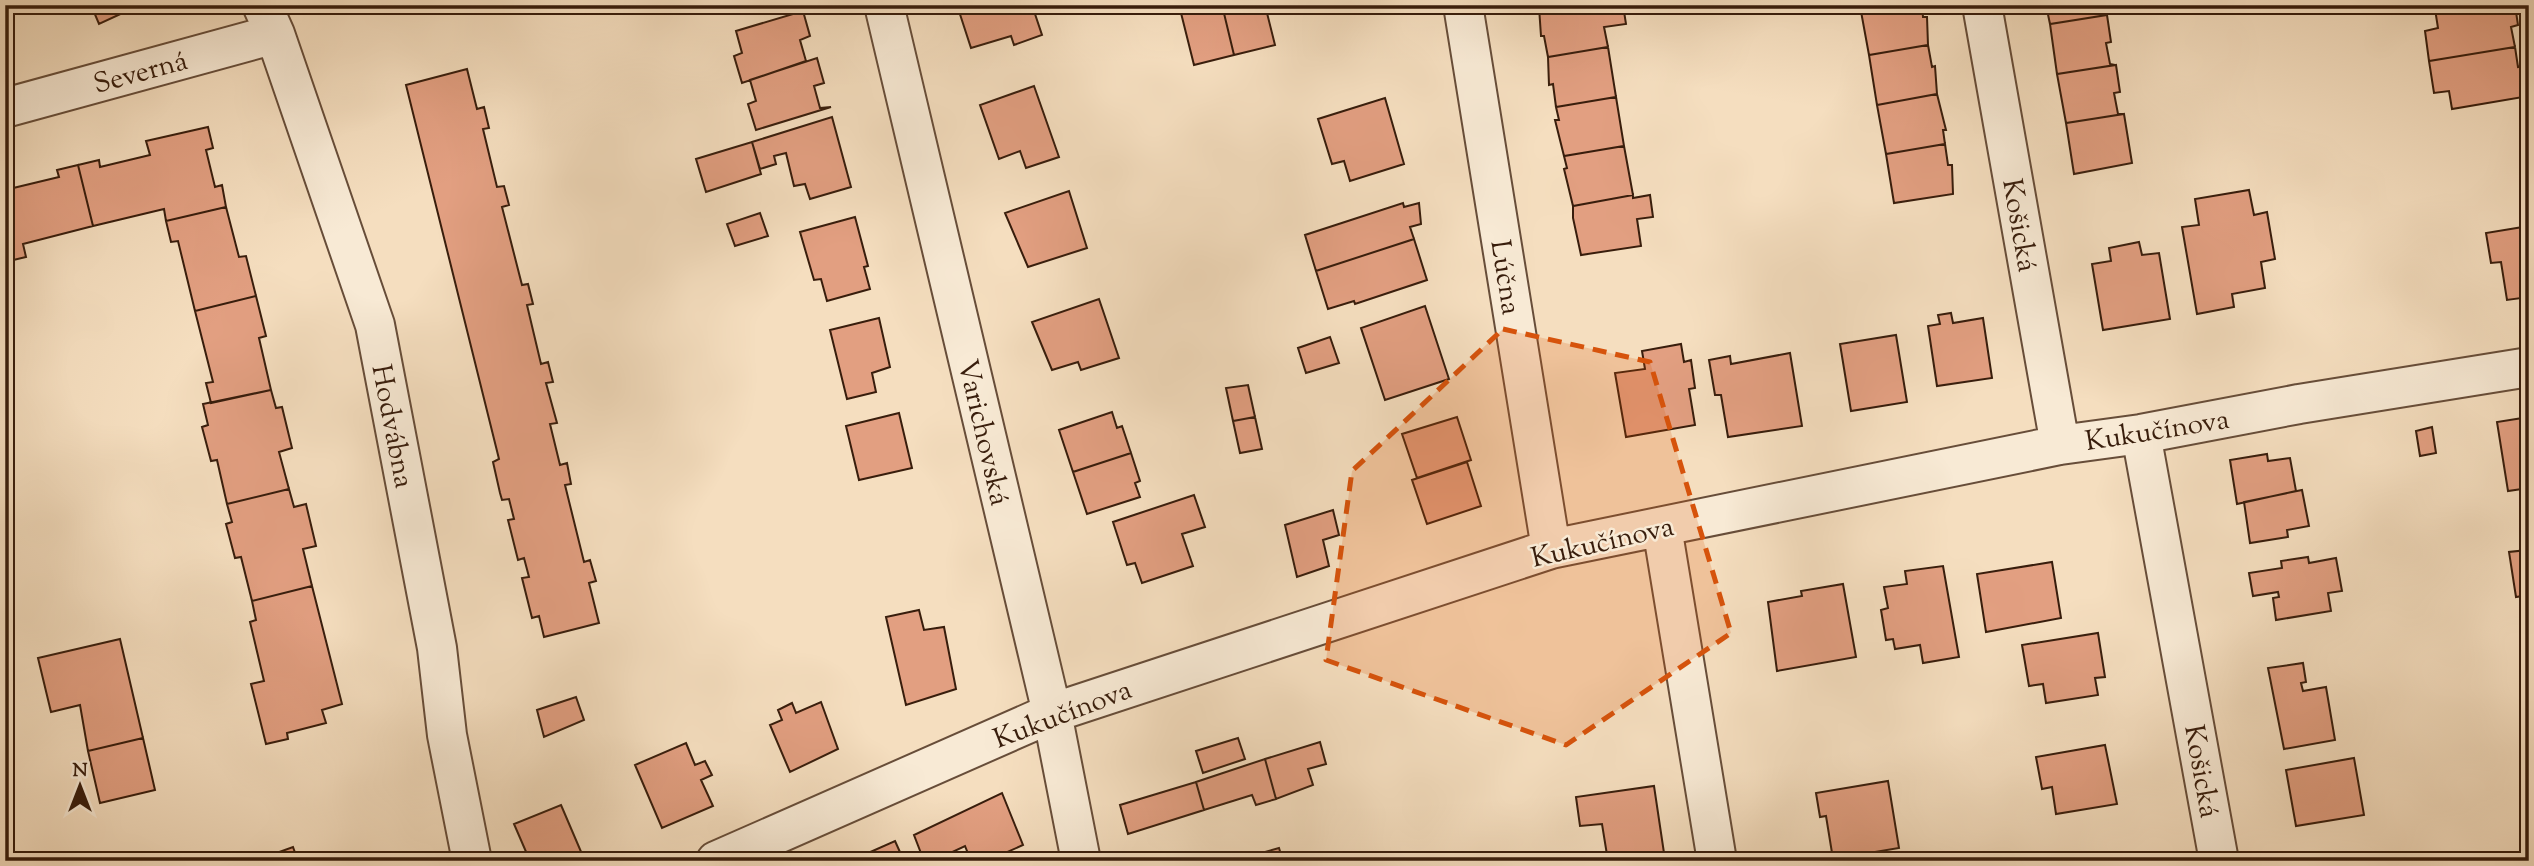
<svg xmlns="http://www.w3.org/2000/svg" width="2534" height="866" font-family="'Sorts Mill Goudy',serif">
	<rect width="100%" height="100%" fill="#f5debf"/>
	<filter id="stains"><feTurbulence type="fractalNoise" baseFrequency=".00286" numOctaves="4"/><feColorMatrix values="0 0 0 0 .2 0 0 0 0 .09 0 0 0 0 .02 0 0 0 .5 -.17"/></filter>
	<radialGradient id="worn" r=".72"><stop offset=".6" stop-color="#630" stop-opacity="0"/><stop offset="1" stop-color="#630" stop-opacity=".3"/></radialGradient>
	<path fill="#e29f81" stroke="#381d0c" stroke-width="2" d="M91,5H140L99,24Z
		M957,5H1012L1013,8L1032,5L1042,35L1014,45L1011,36L971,48Z
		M1179,5H1222L1234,55L1194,65Z
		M1222,5H1265L1275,45L1234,55Z
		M1554,5H1623L1626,24L1604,27L1608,47L1548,57L1544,36H1541L1539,7Z
		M1922,5L1923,17H1927L1928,45L1869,55L1860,6Z
		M2046,5H2100L2102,14L2107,15L2050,24Z
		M2434,5H2460L2435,9Z
		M2460,5H2515L2518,25L2511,27L2515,47L2429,61L2425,31L2438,28L2435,9Z
		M803,11L810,36L800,40L806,61L742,83L734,56L742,53L736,31Z
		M2107,15L2111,42L2106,43L2110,64L2115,65L2057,74L2050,24Z
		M1928,45L1932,67L1935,66L1937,94L1877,105L1869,55Z
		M1608,47L1616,97L1556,107L1553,84L1549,85L1548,57Z
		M2515,47L2518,67L2525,66L2529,96L2452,109L2449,91L2434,93L2429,61Z
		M817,58L824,83L814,86L820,108L831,107L756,130L748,104L756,101L750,80Z
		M2116,65L2120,92L2114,93L2118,114H2124L2066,123L2057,74Z
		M467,69L477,109L484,107L489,128L483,129L497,187L504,186L509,205L502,207L522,285L528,284L533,304L527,305L541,364L548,362L553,382L546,383L557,423L550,424L560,465L567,463L571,484L565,485L584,562L590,560L596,581L589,583L599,623L544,637L539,616L532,618L522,578L529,577L524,558L518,560L508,520L514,519L509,499L502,500L500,493L493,462L499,459L406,85Z
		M1034,86L1059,157L1026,168L1020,151L999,159L980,105Z
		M1937,94L1946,130H1943L1945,144L1886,154L1877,105Z
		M1616,97L1624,146L1564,156L1555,120H1559L1556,107Z
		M1385,98L1404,164L1350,181L1344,161L1332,164L1318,119Z
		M2124,114L2132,163L2074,174L2066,123Z
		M832,117L851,187L810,199L805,184L794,186L786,153L774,156L776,164L760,169L752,142Z
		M208,127L213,148L206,150L215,187L222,185L226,207L166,221L164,209L93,226L78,165L99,160L100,167L150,155L146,141Z
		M752,142L761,174L706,192L696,159Z
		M1945,144L1948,165H1952L1953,194L1894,203L1886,154Z
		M1624,146L1633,195L1573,206L1564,169L1567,168L1564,156Z
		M78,165L93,226L23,244L26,257L5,262V176L9,189L59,177L57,170Z
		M2249,190L2254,215L2267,212L2275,259L2261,262L2265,288L2232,294L2234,307L2197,314L2182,227L2199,225L2195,199Z
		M1069,191L1087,248L1028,267L1005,213Z
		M1633,195V198L1650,195L1653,217L1637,219L1641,246L1581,255L1573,218V206Z
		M1403,203L1404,207L1419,203L1421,224L1410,227L1414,239L1316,271L1305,235Z
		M226,207L239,257L246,256L256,296L195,311L178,241L171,242L166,221Z
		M760,213L768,236L735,246L727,224Z
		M855,217L868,266L864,267L870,289L827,301L821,279L814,280L800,232Z
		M2529,226V297L2507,300L2501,262L2491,263L2486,233Z
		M1414,239L1427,280L1355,304L1354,301L1328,309L1316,271Z
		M2139,242L2142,255L2159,253L2170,319L2103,330L2092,264L2111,261L2109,248Z
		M256,296L266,336L259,338L271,390L211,403L206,383L213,382L195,311Z
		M1099,299L1119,358L1081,370L1078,362L1052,370L1032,322Z
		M1425,306L1449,379L1385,400L1361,328Z
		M1951,313L1953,323L1983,318L1992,378L1937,386L1928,326L1940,324L1938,315Z
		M879,318L890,367L872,373L876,392L847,399L830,330Z
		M1896,335L1907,402L1851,411L1840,344Z
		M1330,337L1339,363L1306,373L1298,348Z
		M1681,344L1684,362L1691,360L1695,388L1689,389L1695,425L1626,437L1615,373L1645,369L1642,351Z
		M1790,353L1802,426L1728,437L1721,395H1715L1709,360L1730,356L1731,364Z
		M1248,385L1255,417L1233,421L1226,388Z
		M271,390L276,408L282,407L292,448L279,452L289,489L227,504L217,460L211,461L202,427L208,425L203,404Z
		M1112,412L1117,428L1122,426L1131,453L1073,472L1059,430Z
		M899,413L912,468L859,480L846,426Z
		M1255,417L1262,449L1240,453L1233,421Z
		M1457,417L1471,460L1417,478L1402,434Z
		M2529,417V488L2508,491L2497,422Z
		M2432,427L2436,453L2420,456L2416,431Z
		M1131,453L1140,481L1135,483L1140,497L1087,514L1073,472Z
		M2267,454L2268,461L2290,458L2296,491L2237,504L2230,460Z
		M1467,462L1481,506L1427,524L1412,480Z
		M289,489L294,507L306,504L316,546L303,549L312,586L252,601L241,557L235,558L226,524L232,522L227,504Z
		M2302,490L2309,526L2287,530L2288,537L2250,543L2244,502Z
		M1194,495L1205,527L1182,534L1193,566L1142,583L1135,563L1127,565L1113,522Z
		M1333,510L1339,535L1323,540L1329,566L1297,577L1285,525Z
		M2529,530V595L2516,597L2509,552L2527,550L2524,531Z
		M2308,557L2309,563L2336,558L2342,591L2328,593L2331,611L2276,620L2273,598L2279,597L2278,592L2253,596L2249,573L2282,568L2281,561Z
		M2052,562L2061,618L1986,632L1977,574Z
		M1943,566L1959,657L1923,663L1920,645L1895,649L1893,639L1886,640L1881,610L1888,608L1884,587L1907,584L1905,571Z
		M1843,584L1856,657L1777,671L1768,602L1802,596L1801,591Z
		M312,586L342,704L322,710L326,723L287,733L288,739L266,744L251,684L264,681L250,622L256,620L252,601Z
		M919,610L924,630L944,627L956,689L906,705L886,617Z
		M2098,633L2105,677L2095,678L2098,695L2046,703L2043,684L2029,686L2022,645Z
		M120,639L143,738L88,751L80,705L51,712L38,658Z
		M2303,663L2306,682L2301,683L2303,691L2326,687L2335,740L2284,749L2268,668Z
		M576,697L584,720L544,737L537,710Z
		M821,702L838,749L790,772L770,725L782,720L778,710L792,703L796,713Z
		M143,738L155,790L100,803L88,751Z
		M1238,738L1245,759L1203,773L1196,751Z
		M1320,742L1326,764L1308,769L1313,785L1276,799L1265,759Z
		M686,743L695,765L705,761L712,775L701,780L713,806L662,828L635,765Z
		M2105,745L2117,804L2056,814L2052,787L2042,789L2036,757Z
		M2354,758L2364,815L2296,826L2286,770Z
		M1265,759L1276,799L1256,805L1252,795L1204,810L1196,782Z
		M1888,781L1899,848L1833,859L1826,816L1820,817L1816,793Z
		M1196,782L1204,810L1128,834L1120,805Z
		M1654,786L1664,853L1608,861L1602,824L1580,826L1576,797Z
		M1002,793L1023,845L987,861H971L965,846L933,861H924L914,835Z
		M561,805L585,861H530L514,824Z
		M895,841L904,861H850Z
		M293,847L298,861H257V860Z
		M1279,848L1283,861H1233Z"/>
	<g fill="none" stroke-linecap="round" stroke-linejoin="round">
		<g stroke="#674d39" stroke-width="42">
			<path id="minor" d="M262,5L275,34L375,325L437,648L447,735L472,861
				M884,5L1052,713L1081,861
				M1463,5L1551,549
				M1982,5L2060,445
				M5,108L275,34
				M2141,434L2219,861
				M1662,527L1717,861
				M716,861L1052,713L1551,549L2060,445L2141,434L2299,404L2529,367"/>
		</g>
		<use href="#minor" stroke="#f8ead5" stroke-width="38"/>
	</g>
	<path fill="#d6530c" fill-opacity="0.2" stroke="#d6530c" stroke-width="5" stroke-dasharray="14 9" stroke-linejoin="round" d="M1503,329L1650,362L1731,633L1566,745L1326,660L1352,471Z"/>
	<g text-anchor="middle" stroke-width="5" stroke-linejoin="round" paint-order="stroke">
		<g font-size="28" fill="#381d0c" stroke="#f8ead5">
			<text transform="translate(140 71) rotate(-15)" y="10">Severná</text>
			<text transform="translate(2021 225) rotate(80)" y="10">Košická</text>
			<text transform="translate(1507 277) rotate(81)" y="10">Lúčna</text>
			<text transform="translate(394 426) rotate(79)" y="10">Hodvábna</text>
			<text transform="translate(2157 429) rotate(-9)" y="10">Kukučínova</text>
			<text transform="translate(985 432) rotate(77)" y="10">Varichovská</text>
			<text transform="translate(1602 541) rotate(-13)" y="10">Kukučínova</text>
			<text transform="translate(1062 713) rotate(-21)" y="10">Kukučínova</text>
			<text transform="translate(2203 771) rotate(80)" y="10">Košická</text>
		</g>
	</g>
	<rect width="2534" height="866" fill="none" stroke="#f5debf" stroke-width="28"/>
	<rect x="7" y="7" width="2520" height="852" fill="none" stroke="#381d0c" stroke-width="3.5"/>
	<rect x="14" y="14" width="2506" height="838" fill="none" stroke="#381d0c" stroke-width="2"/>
	<g transform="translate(80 786)" stroke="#f8ead5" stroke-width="5" paint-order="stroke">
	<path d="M0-5L12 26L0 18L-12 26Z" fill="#381d0c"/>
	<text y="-10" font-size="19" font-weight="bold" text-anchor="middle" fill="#381d0c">N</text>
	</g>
	<rect width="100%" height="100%" filter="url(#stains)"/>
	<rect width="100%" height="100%" fill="url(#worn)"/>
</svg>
